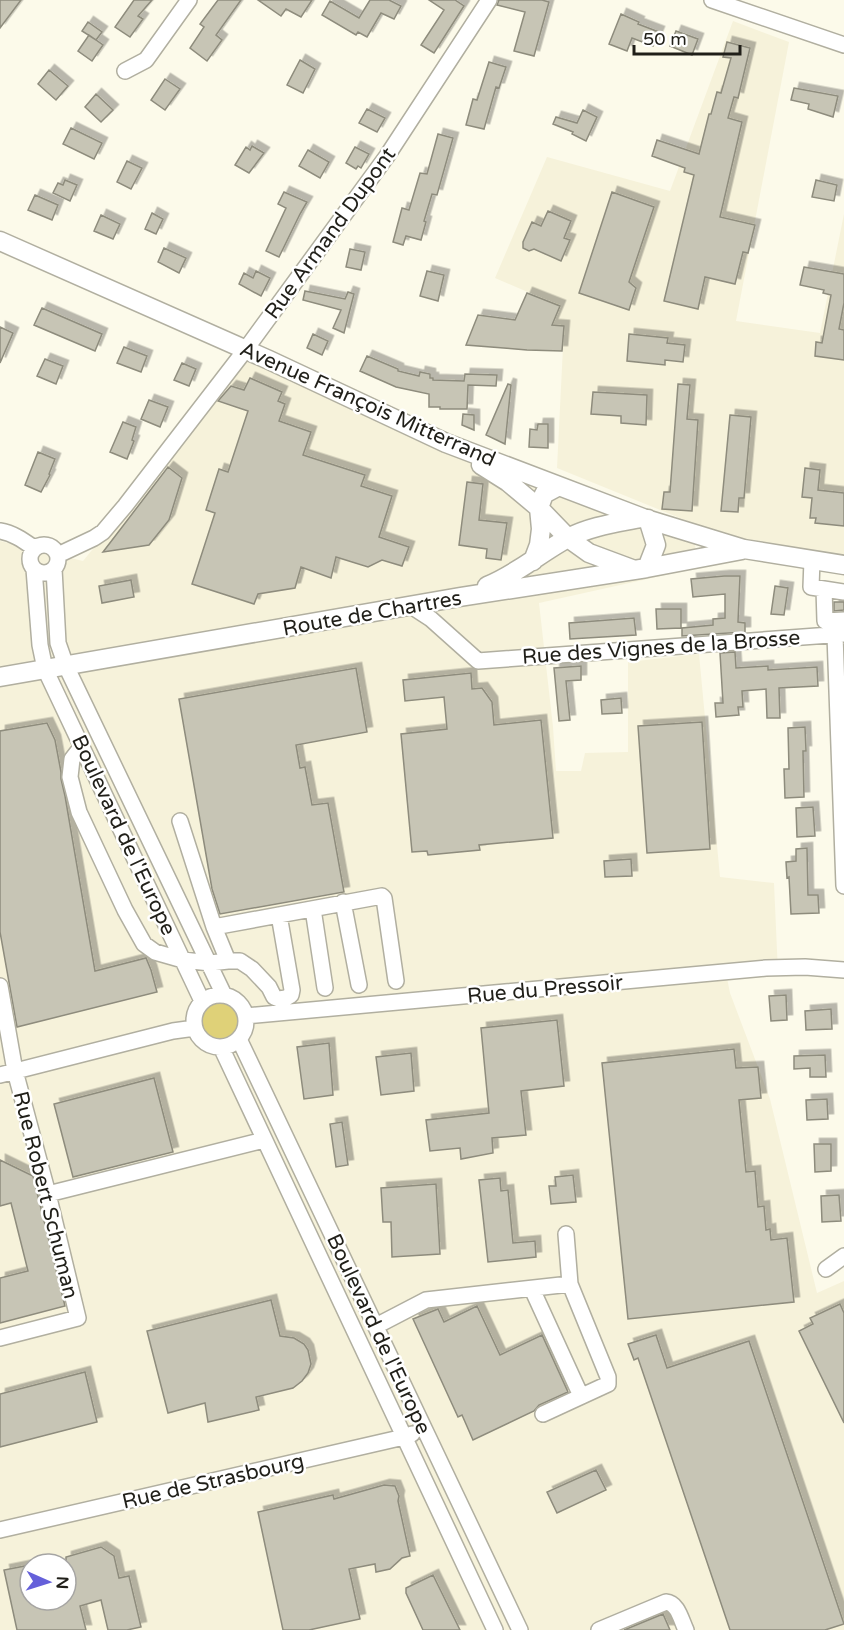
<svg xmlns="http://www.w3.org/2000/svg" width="844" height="1630" font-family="'Varela Round',sans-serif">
	<defs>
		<filter id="shadow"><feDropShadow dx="5.5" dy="-5.5" stdDeviation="0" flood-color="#0004"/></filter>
	</defs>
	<rect width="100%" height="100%" fill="#fcfaea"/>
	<path fill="#f6f2da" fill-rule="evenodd" d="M733,21L789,42L736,321L820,333L844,214V557L729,538L557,468L564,327L552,325L560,306L495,278L547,157L670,191Z
		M247,362L695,544L697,568L539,603L553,727L556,771H581L585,753L628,752V662L699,654L720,877L774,883L778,973L727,978L730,993L770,1099L817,1293L844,1281V1630H0V541L83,561ZM30,1564H66V1600H30Z"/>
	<path fill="#dfd178" d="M199 1020a21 21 0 1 1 42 0a21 21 0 1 1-42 0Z"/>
	<path fill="#c7c5b5" stroke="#8e8c7d" stroke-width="1.5" filter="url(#shadow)" d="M0,0H21L0,28Z
		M134,0H152L138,16L143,19L130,37L115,27Z
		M218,0H241L216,35L222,40L207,61L190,48L204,27L200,24Z
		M258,0H312L301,17L286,9L281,16Z
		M370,0H389L401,6L394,19L381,13L367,37L358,32L356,35L322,15L330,1L359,18Z
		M429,0H455L464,6L434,53L421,45L444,10Z
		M499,0H542L549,2L534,56L514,51L525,12L497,5Z
		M621,14L639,22L638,24L659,32L653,46L632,38L627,51L609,44Z
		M88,22L102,32L96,40L82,31Z
		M676,31L698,39L692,55L670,46Z
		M89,35L103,45L92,61L78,51Z
		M727,42L750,48L738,98L734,97L728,118L742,122L720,217L755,225L748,253L743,252L735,284L705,277L698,309L664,301L694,175L684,172L685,168L652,156L657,140L699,154L709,114H711L717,92L721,93L731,58L723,57Z
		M300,60L315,69L303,93L287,85Z
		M489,62L506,67L499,88L496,87L484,129L466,125L473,99L477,100Z
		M49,70L68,86L56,100L38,84Z
		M165,79L180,89L165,110L151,100Z
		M794,88L838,96L833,117L808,109L809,104L791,100Z
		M96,94L113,110L101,122L85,107Z
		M367,109L385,118L377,132L359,123Z
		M583,110L597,117L586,141L572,134L573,132L553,124L556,117L577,123Z
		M71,128L102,143L94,159L63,144Z
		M438,134L453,138L437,195L432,194L424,221L426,222L421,240L406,236L403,245L393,242L402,208L409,210L420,173L427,174Z
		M252,146L264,153L249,173L235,165L246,147L250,150Z
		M355,147L369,154L361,168L358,166L356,169L346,163Z
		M308,150L329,162L320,178L299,166Z
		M127,161L142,168L131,189L117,182Z
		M65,180L77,185L70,201L53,193L58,183L63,185Z
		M816,180L837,185L834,201L812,197Z
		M284,192L307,202L300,214L279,257L266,251L286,208L278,204Z
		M612,192L654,207L629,282L636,288L629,310L579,293Z
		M35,195L58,205L52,220L28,210Z
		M548,211L571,221L564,238L570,240L561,261L534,249L529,251L523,248V242L532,222L541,226Z
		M152,213L163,219L156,234L145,229Z
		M101,215L120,224L113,239L94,231Z
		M164,248L186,258L179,273L158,262Z
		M350,249L365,252L361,270L346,267Z
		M804,267L844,274V303L839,329L844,330V360L815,356L816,342L822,343L831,295L823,293L824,290L800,285Z
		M256,271L270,278L261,296L239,284L244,273L253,278Z
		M427,271L444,275L438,301L420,296Z
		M305,291L345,299L348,292L354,294L344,333L333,328L341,310L303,300Z
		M527,293L560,306L552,325L564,326L562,351L527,350L466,345L478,315L515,320Z
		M42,308L102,334L95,351L34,325Z
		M0,327L13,333L0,363Z
		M313,334L328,341L322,355L307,348Z
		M629,334L668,338L667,343L685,345L683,362L665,360V365L627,361Z
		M124,347L147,356L141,372L117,363Z
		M367,356L398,369V371L419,376L420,372L430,374V378H433V380L464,381L465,374L497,375L496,386L468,385L467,409H440V407H429V394L396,387L360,371Z
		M45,359L63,366L56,384L37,376Z
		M182,363L196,369L189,386L174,380Z
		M250,378L282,392L278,401L285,404L279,421L311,432L303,455L365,475L361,486L392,496L379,537L409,547L402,566L382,560L368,567L336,557L331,578L301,567L295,588L258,594L254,604L192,584L215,513L206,510L219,469L228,472L248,411L218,401L231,386L244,390Z
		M508,384L511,385L505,444L486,435Z
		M678,384L690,385L687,419L698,420L692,511L662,509L664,492H670Z
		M593,392L647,395L646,425L621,423V416L591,414Z
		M149,400L168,407L160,427L141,419Z
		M463,414L474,415V430L462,425Z
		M730,415L751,417L744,498H739L738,512L721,511Z
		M123,422L136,427L132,440L134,441L127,459L110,452Z
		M538,424H548V448L529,447L530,429L537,430Z
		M38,452L55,459L49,474L50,475L41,492L25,485Z
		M168,467L182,478L169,520L149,545L103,552Z
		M805,468L820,470L818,490L844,493V526L815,523L816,518H810L812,498L802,497Z
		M467,482L483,484L479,520L507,523L501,560L486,558L487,549L459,545Z
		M724,576H740L738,622L745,623V632L682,636V628L713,625V619L725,618V594L693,597L691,579Z
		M131,580L134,597L102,603L99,586Z
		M775,586L788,588L784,615L771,614Z
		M834,602H844V610L834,611Z
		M656,609H681V628L657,629Z
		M634,618L636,635L570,639L569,623Z
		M735,652L736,668L768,666V670L817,667L818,686L779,688L780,718H767L766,689L742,691L743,707H738L739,715L716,717L715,703H723L720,653Z
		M581,666V680L566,681L570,720L559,721L554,668Z
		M356,668L367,732L296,745L300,768L305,767L312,805L328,803L344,892L220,914L212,889L179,699Z
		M471,673L472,689L482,688L492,702L494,725L541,720L553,838L479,845L480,850L428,855L427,851L412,852L401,734L447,729L444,697L405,701L403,680Z
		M621,698L622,713L602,714L601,700Z
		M702,722L710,849L647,853L638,726Z
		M47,723L55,740L61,772V779L65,796L95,971L146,958L151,970L157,992L17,1027L0,932V731Z
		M805,727L806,751H803L804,797L785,798L784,769H789L788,728Z
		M813,807L815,836L797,837L796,808Z
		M807,848L808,895H818L819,913L791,914L789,877L787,878L786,862L796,861V849Z
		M631,859L632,876L605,877L604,861Z
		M786,995L787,1020L771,1021L769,996Z
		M831,1009L832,1029L806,1030L805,1011Z
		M557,1020L564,1086L521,1091L526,1135L492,1138L493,1153L461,1159L460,1148L430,1151L426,1120L489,1113L481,1028Z
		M329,1043L333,1095L304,1099L297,1047Z
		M734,1049L736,1068L758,1067L761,1098L739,1100L746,1172L755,1171L758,1207L764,1206L766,1230L770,1229L771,1240L787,1238L794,1302L628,1319L602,1063Z
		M411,1053L414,1091L381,1095L376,1057Z
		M825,1055L826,1077H810V1068L794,1069V1056Z
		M154,1078L173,1152L73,1177L54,1104Z
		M827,1099L828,1119L807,1120L806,1100Z
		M342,1122L348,1165L336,1167L330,1124Z
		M814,1144H831V1171L815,1172Z
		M0,1160L33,1176L65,1306L0,1323V1278L28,1271L11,1203L0,1206Z
		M573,1175L576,1202L551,1204L549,1186H556L555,1177Z
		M500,1178L501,1191L508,1190L513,1243L535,1241L536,1257L488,1262L479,1180Z
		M436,1184L440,1254L392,1257L391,1222H383L381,1188Z
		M839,1195L841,1221L822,1222L821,1196Z
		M271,1300L280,1336L294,1338L304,1344L308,1350L311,1364L308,1373L302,1381L293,1388L256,1397L259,1410L208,1422L205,1403L168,1413L147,1331Z
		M840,1304L844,1313V1423L799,1331L813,1324L810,1318Z
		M477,1306L500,1355L542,1335L568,1392L539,1405L534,1411L473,1440L462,1415L458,1417L413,1319L438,1309L444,1322Z
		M656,1335L667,1368L749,1341L844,1624L825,1630H730L638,1358L634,1360L628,1344Z
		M85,1372L97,1422L0,1447V1394Z
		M596,1470L606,1490L557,1513L547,1492Z
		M384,1485L395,1486L399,1496L398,1501L410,1556L402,1558L390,1569L376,1572L375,1564L349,1569L360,1619L309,1630H283L258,1512L333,1495L334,1499Z
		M101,1547L114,1556L119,1578L129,1576L141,1627L127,1630H108L101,1600L80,1606L86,1630H17L4,1570L30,1565V1600H66V1557Z
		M433,1575L460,1630H423L406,1593V1588Z
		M663,1614L670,1630H624Z"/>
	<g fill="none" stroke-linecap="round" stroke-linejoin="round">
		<g stroke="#b1afa0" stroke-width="18">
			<path id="minor" d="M712,0L844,45
				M125,71L146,60L189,0
				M0,531C13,533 24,541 34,548
				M30 559a14 14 0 1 1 28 0a14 14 0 1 1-28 0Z
				M58,555L94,538L103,532L125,506L246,349L387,156L489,0
				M812,560L811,587L844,592
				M34,569L40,645L45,669L202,1001
				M54,569L58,643L66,666L224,995
				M824,589L825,621L844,620
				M411,606L431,619L478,661L844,634
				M835,635L844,886
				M82,746L72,759L70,777L79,812L125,910L144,944L155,952L183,960L210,963L228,961L214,927L180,821
				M343,902L359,985
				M313,909L325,988
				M214,927L382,896L384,898L396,981
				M228,961H240L252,969L269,987L274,997L279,999L286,998L291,995L292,990L279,915
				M0,986L15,1071L48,1194L78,1318L0,1338
				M194 1021a26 26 0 1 1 52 0a26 26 0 1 1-52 0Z
				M246,1016L766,968L805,967L844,970
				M239,1039L520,1630
				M221,1047L495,1630
				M0,1075L173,1031L195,1028
				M48,1194L264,1140
				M566,1234L570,1284
				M826,1269L844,1256
				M532,1289L581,1396
				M376,1326L426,1300L570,1284L608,1377V1384L543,1414
				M0,1530L404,1437L412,1434
				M599,1630L666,1602C678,1603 681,1620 686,1630"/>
		</g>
		<g stroke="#b1afa0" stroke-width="21">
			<path id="major" d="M0,241L269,360L446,443L643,518L744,549L844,565
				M481,465L508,482L539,508L568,538L589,553L632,569
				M533,561L539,545L541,529L539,508L544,494L559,486
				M647,568L656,545L648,519
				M487,586C517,574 540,553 568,538C591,526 616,523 641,518
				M0,677L460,597L647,568L742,550"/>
		</g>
		<use href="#minor" stroke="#fff" stroke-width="15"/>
		<use href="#major" stroke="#fff" stroke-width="18"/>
	</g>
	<g text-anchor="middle" stroke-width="5" stroke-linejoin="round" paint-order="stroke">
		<g font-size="21" fill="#201f19" stroke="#fff">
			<text transform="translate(330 233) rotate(-54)" y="7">Rue Armand Dupont</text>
			<text transform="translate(368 404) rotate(24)" y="7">Avenue François Mitterrand</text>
			<text transform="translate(372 613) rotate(-10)" y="7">Route de Chartres</text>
			<text transform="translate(661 647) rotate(-4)" y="7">Rue des Vignes de la Brosse</text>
			<text transform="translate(124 835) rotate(65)" y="7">Boulevard de l'Europe</text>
			<text transform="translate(545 989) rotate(-5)" y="7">Rue du Pressoir</text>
			<text transform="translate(46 1195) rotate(76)" y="7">Rue Robert Schuman</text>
			<text transform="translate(379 1334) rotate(65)" y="7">Boulevard de l'Europe</text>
			<text transform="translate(213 1481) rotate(-13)" y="7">Rue de Strasbourg</text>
		</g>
	</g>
	<g transform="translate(48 1582) rotate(93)"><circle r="28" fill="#ffffff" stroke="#a6a5a3" stroke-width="1.5"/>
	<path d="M0-4.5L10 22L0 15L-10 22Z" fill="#6560da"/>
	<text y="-9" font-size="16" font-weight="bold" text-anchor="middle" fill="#201f19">N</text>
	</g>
	<path d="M634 45v9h106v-9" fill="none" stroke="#201f19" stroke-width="3"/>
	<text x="643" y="45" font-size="18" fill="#201f19" stroke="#ffffff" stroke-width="4.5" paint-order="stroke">50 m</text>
</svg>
